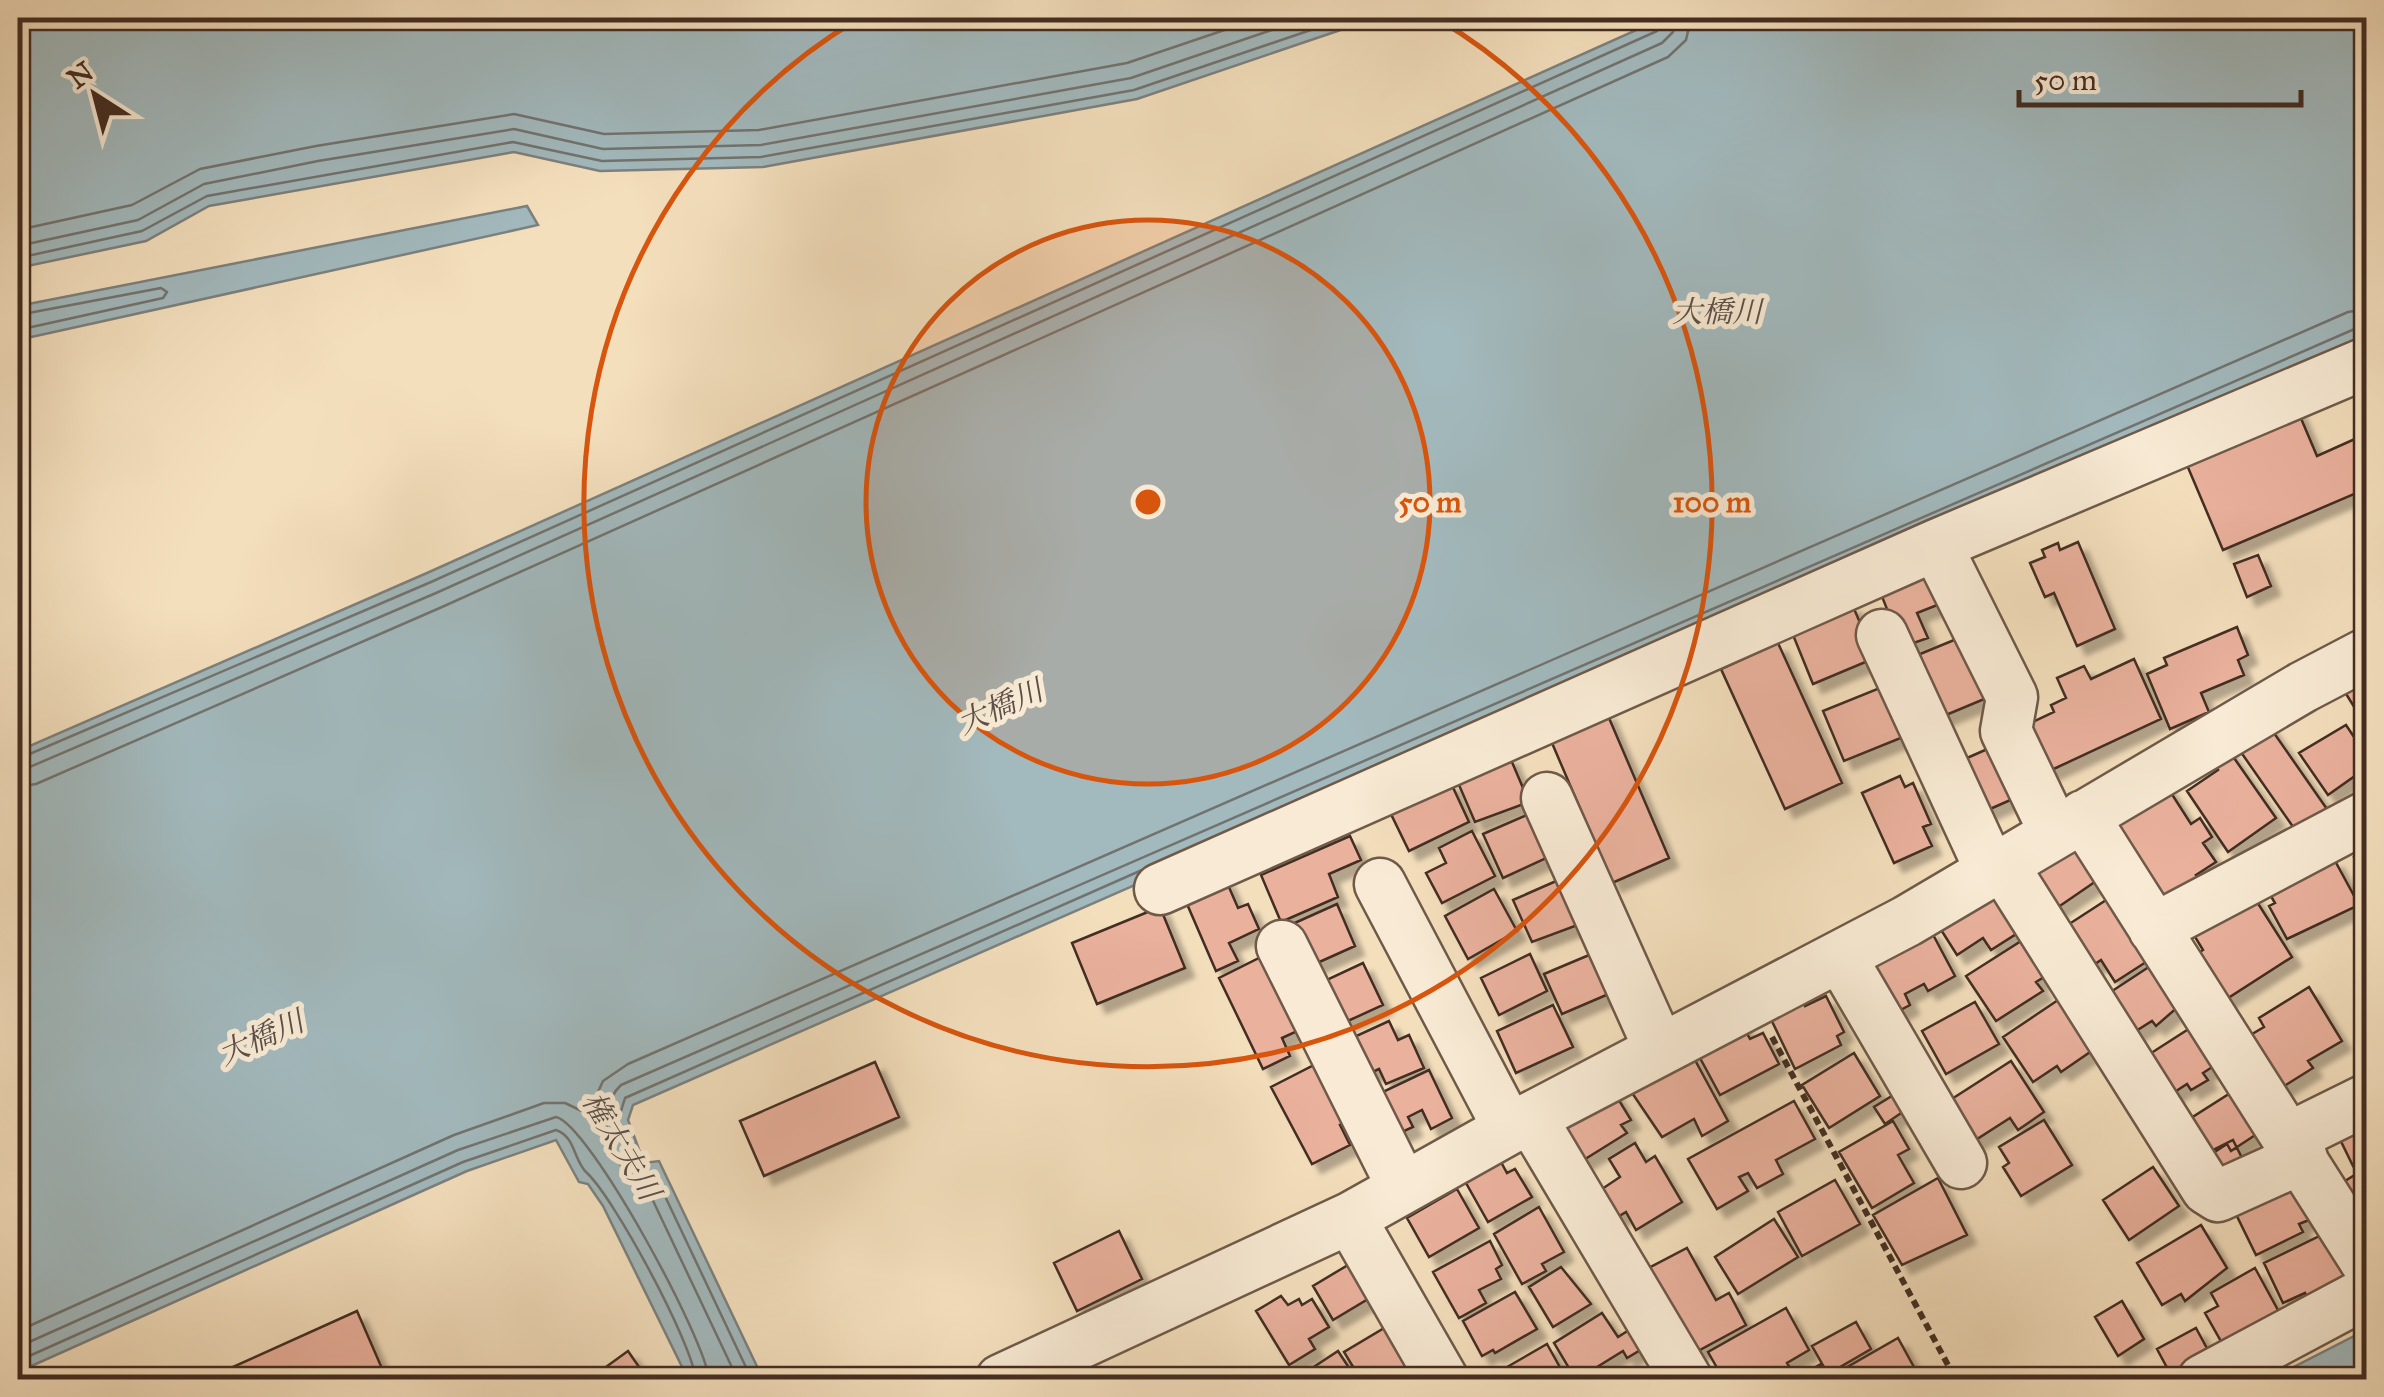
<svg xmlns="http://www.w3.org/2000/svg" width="2384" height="1397" font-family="'IM FELL Great Primer','Noto Serif JP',serif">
	<defs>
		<filter id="shadow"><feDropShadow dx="9" dy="9" stdDeviation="2.5" flood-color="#0004"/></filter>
	</defs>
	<rect width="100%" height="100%" fill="#f4dfbd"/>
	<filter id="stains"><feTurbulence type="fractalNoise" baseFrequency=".002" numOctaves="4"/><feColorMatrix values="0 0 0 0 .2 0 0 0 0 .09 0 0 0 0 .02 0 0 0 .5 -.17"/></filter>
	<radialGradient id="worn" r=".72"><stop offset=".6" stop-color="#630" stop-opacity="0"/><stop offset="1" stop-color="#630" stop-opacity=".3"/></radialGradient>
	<path fill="#a2b9bd" stroke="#7c817f" stroke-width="2.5" d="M18,18H1376L1137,99L763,167L600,171L514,152L209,206L146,241L18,268Z
		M1663,18H2366V345L633,1105L628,1120L644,1163L659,1161L763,1379H688L603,1206L588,1184L579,1182L556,1140L467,1171L18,1372V751L427,573Z
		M527,206L538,225L18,340V306Z
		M2366,1330V1379H2270Z"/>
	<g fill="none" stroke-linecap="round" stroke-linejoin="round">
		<path stroke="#727370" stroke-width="2.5" d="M18,230L132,205L200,169L316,146L514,114L604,134L759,130L1127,63L1260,18
			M18,246L138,220L204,184L318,161L514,129L603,149L761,145L1131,78L1307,18
			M18,258L142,231L207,196L513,142L602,161L761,157L1134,90L1346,18
			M18,315L161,288L167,292L163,298L18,330
			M18,759L431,582L1657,31L1664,18
			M18,772L436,593L1662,43L1673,32L1676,18
			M18,787L36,784L442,607L1668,57L1686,40L1691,18
			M18,1331L454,1135L544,1103H565L588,1114L603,1081L628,1064L2348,312L2366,309
			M18,1347L458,1150L556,1117C589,1124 707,1341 709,1380
			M18,1361L463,1162L556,1130C576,1137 573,1160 587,1173C614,1198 692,1342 696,1380
			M738,1380L647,1188C614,1175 590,1114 621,1085L2366,324
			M752,1380L655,1175L634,1166L618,1121L625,1098L1142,870"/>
	</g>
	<path fill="#eab19d" stroke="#432d22" stroke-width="2.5" filter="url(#shadow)" d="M2297,409L2317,456L2366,434V489L2223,550L2184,458Z
		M2078,542L2115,629L2077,646L2054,593L2045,597L2030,563L2045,557L2042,550L2058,543L2060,550Z
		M2258,555L2271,586L2247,597L2234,564Z
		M1938,572L1950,600L1917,613L1928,638L1902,647L1881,594Z
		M1852,604L1875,658L1813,684L1791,630Z
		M2237,627L2248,655L2238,660L2244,675L2201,693L2209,712L2170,729L2147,674L2167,665L2164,658Z
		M1976,631L2001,692L1934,720L1908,659Z
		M1778,643L1842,783L1785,809L1721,669Z
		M2134,659L2161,719L2045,773L2024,726L2054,712L2051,705L2066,698L2057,678L2084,666L2091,679Z
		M2366,675V726L2343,689Z
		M1892,683L1913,733L1844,761L1823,711Z
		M1606,711L1669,858L1612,883L1549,736Z
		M2267,723L2329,812L2298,834L2236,745Z
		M2346,725L2366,755V768L2328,795L2299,753Z
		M2001,743L2024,794L1981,813L1958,762Z
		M2225,745L2276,818L2228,852L2187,791L2218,770L2208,756Z
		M1509,755L1529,802L1475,822L1456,778Z
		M1900,776L1905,787L1913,783L1931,824L1923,827L1932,846L1894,863L1862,793Z
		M1450,781L1469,822L1409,851L1389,810Z
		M2166,785L2191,824L2200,818L2212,837L2203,843L2216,862L2196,875L2202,882L2155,903L2104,825Z
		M1534,812L1553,855L1503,878L1483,834Z
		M1472,831L1495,876L1442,903L1426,873L1446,863L1439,848Z
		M2077,833L2105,875L2051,912L2023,869Z
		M1350,836L1361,860L1329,874L1338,897L1281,922L1261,875Z
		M2366,851V889L2354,857Z
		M2334,859L2359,905L2287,939L2269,906L2275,903L2265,886Z
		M1225,878L1238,908L1248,904L1259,929L1229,943L1238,961L1216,971L1184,897Z
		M1563,878L1583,923L1532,942L1513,900Z
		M1997,886L2024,929L1991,950L1983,938L1957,955L1938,925Z
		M1494,889L1517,931L1468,959L1445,916Z
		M2117,893L2157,955L2115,982L2101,960L2089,968L2063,928Z
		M2252,894L2292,957L2225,1000L2191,958L2203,950L2192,932Z
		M1337,904L1355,946L1306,968L1288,926Z
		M1160,907L1185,968L1097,1004L1072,943Z
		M1930,929L1955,976L1928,991L1924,984L1905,994L1910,1005L1891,1015L1864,964Z
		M2029,936L2052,972L2036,982L2043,991L1996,1021L1966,976Z
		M1601,950L1618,990L1562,1014L1544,974Z
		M1267,954L1302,1029L1282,1038L1290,1056L1263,1069L1219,978Z
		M1530,954L1547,991L1499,1015L1481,978Z
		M2161,959L2187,999L2156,1026L2152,1021L2128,1036L2103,997Z
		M1363,963L1383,1005L1339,1025L1320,983Z
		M2309,987L2342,1041L2308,1061L2313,1068L2273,1093L2247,1037L2264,1027L2259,1018Z
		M2067,994L2093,1050L2061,1072L2057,1066L2033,1082L2003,1037Z
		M1826,996L1844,1032L1837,1036L1841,1045L1795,1069L1768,1013L1800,997L1805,1006Z
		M1975,1002L1999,1044L1946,1074L1922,1031Z
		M1553,1005L1573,1047L1516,1073L1497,1031Z
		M1389,1021L1398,1040L1409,1035L1424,1068L1386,1084L1379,1069L1357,1079L1341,1043Z
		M1740,1021L1750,1039L1763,1033L1779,1064L1720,1095L1693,1045Z
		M2198,1023L2223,1060L2203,1073L2208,1080L2191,1090L2187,1084L2170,1095L2145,1057Z
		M1689,1049L1728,1121L1702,1136L1694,1119L1662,1137L1626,1084Z
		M1854,1053L1880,1096L1829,1128L1802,1085Z
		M2011,1061L2044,1112L2018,1130L2010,1118L1974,1141L1944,1104Z
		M875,1062L899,1117L764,1176L740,1121Z
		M1316,1064L1345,1123L1340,1125L1350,1145L1312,1164L1271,1087Z
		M1429,1070L1452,1118L1431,1129L1422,1110L1408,1117L1413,1127L1389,1138L1370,1098Z
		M2243,1085L2269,1126L2231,1151L2227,1144L2210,1155L2188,1120Z
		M1900,1091L1910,1107L1885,1124L1874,1107Z
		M1614,1092L1631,1120L1621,1125L1627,1133L1582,1161L1557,1120Z
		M1794,1101L1815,1139L1776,1160L1783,1174L1757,1188L1748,1173L1739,1177L1748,1191L1717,1209L1688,1159Z
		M2366,1108V1159L2353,1166L2333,1125Z
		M2044,1120L2072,1165L2021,1196L2003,1167L2009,1163L1999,1147Z
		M1893,1121L1909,1149L1898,1155L1914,1183L1872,1208L1839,1152Z
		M2233,1140L2245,1164L2216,1178L2205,1154Z
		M1635,1143L1646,1162L1655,1156L1682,1202L1636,1230L1626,1212L1616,1218L1599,1191L1620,1177L1609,1159Z
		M1501,1162L1507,1173L1515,1169L1532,1197L1488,1222L1466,1183Z
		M2153,1167L2179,1206L2129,1240L2103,1200Z
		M2366,1168V1233L2337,1186Z
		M2288,1176L2309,1220L2299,1224L2303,1232L2256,1255L2231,1204Z
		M1938,1178L1967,1235L1902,1265L1873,1215Z
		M1835,1180L1860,1224L1802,1256L1778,1212Z
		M1457,1189L1479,1228L1429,1257L1407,1218Z
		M1539,1207L1564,1252L1542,1264L1546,1271L1522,1284L1494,1234Z
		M1774,1219L1798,1257L1738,1294L1715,1257Z
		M2201,1225L2227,1268L2185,1301L2181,1294L2162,1305L2137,1263Z
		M2336,1228L2361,1279L2310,1303L2305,1293L2283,1303L2264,1263Z
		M1119,1231L1142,1279L1077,1311L1054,1263Z
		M1490,1241L1502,1265L1496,1269L1501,1279L1479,1290L1486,1303L1459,1318L1433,1272Z
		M1687,1248L1716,1300L1729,1293L1746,1325L1685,1358L1639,1273Z
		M1348,1265L1368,1299L1333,1320L1313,1286Z
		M1561,1267L1591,1304L1553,1327L1529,1287Z
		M2255,1268L2279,1312L2222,1343L2205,1313L2218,1306L2211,1293Z
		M1515,1292L1537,1329L1495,1353L1493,1350L1482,1356L1463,1321Z
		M1281,1296L1288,1305L1299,1299L1302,1305L1312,1299L1329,1327L1309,1339L1315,1349L1289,1365L1256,1311Z
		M2122,1301L2144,1339L2118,1356L2095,1317Z
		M1786,1308L1809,1350L1787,1363L1796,1378L1821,1364L1828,1378L1898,1338L1921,1380H1768L1765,1374L1755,1380H1724L1708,1352Z
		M357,1311L387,1380H204Z
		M1602,1313L1618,1337L1640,1323L1652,1343L1627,1358L1623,1351L1576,1380L1554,1343Z
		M1856,1322L1871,1349L1828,1374L1812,1346Z
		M1391,1324L1418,1368L1399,1380H1361L1344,1352Z
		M2196,1328L2210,1354L2171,1375L2157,1349Z
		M1547,1344L1567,1380H1498L1495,1374Z
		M628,1351L648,1380H588Z
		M1338,1351L1357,1380H1298L1297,1378Z
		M1632,1368L1639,1380H1613Z"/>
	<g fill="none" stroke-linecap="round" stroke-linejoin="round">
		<g stroke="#6f5a49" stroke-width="55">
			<path id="minor" d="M1936,545L2012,697L2006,731L2055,833
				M1882,635L1991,871
				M1547,798L1660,1050
				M2083,816L2366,1262
				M2002,864L2207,1189L2218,1196L2302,1158
				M1380,884L1509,1129
				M1160,889L1936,545L2366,363
				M2154,929L2366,817
				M1282,946L1403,1188
				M1840,956L1961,1163
				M1531,1118L1687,1380
				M2289,1138L2366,1100
				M1350,1218L1443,1380
				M1001,1380L1350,1218L1509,1129L1907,921L2303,687L2366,654
				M2203,1380L2366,1293"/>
		</g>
		<path stroke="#432d22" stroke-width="6" stroke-dasharray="8 5" stroke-linecap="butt" d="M1772,1037L1956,1380"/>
		<use href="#minor" stroke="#f8ead4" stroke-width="50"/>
	</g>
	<circle cx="1148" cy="502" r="282" fill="#d8550e" fill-opacity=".12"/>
	<g fill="none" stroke="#d8550e" stroke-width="5">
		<circle cx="1148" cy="502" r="282"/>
		<path d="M1438 19A564 564 0 1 1 858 19"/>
	</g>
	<g text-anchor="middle" stroke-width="10" stroke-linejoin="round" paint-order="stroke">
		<g font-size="30" font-style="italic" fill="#5b5049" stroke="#f8ead4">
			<text x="1717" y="322">大橋川</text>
			<text transform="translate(1000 707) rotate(-24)" y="10">大橋川</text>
			<text transform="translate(261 1038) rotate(-24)" y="10">大橋川</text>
			<text transform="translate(621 1146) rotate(59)" y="10">権太夫川</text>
		</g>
	</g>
	<circle cx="1148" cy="502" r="15" fill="#d8550e" stroke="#f8ead4" stroke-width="5"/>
	<g font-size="30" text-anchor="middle" font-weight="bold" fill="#d8550e" stroke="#f8ead4" stroke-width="10" stroke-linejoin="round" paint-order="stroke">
		<text x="1430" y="512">50 m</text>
		<text x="1712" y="512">100 m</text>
	</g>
	<rect width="2384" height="1397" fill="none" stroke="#f4dfbd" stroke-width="60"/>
	<rect x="20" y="20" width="2344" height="1357" fill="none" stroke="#432d22" stroke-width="5"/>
	<rect x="30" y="30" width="2324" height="1337" fill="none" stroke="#432d22" stroke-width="2.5"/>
	<g transform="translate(95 95) rotate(324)" stroke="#f8ead4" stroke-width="8" paint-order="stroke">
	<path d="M0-8L18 38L0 25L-18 38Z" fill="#432d22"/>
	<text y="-15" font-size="28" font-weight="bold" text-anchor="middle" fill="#432d22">N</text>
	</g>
	<path d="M2019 90v15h282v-15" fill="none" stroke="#432d22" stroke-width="5"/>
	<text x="2034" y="90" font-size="30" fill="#432d22" stroke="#f8ead4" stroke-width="8" paint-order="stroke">50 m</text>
	<rect width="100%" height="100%" filter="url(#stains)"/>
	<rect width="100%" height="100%" fill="url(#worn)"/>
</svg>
